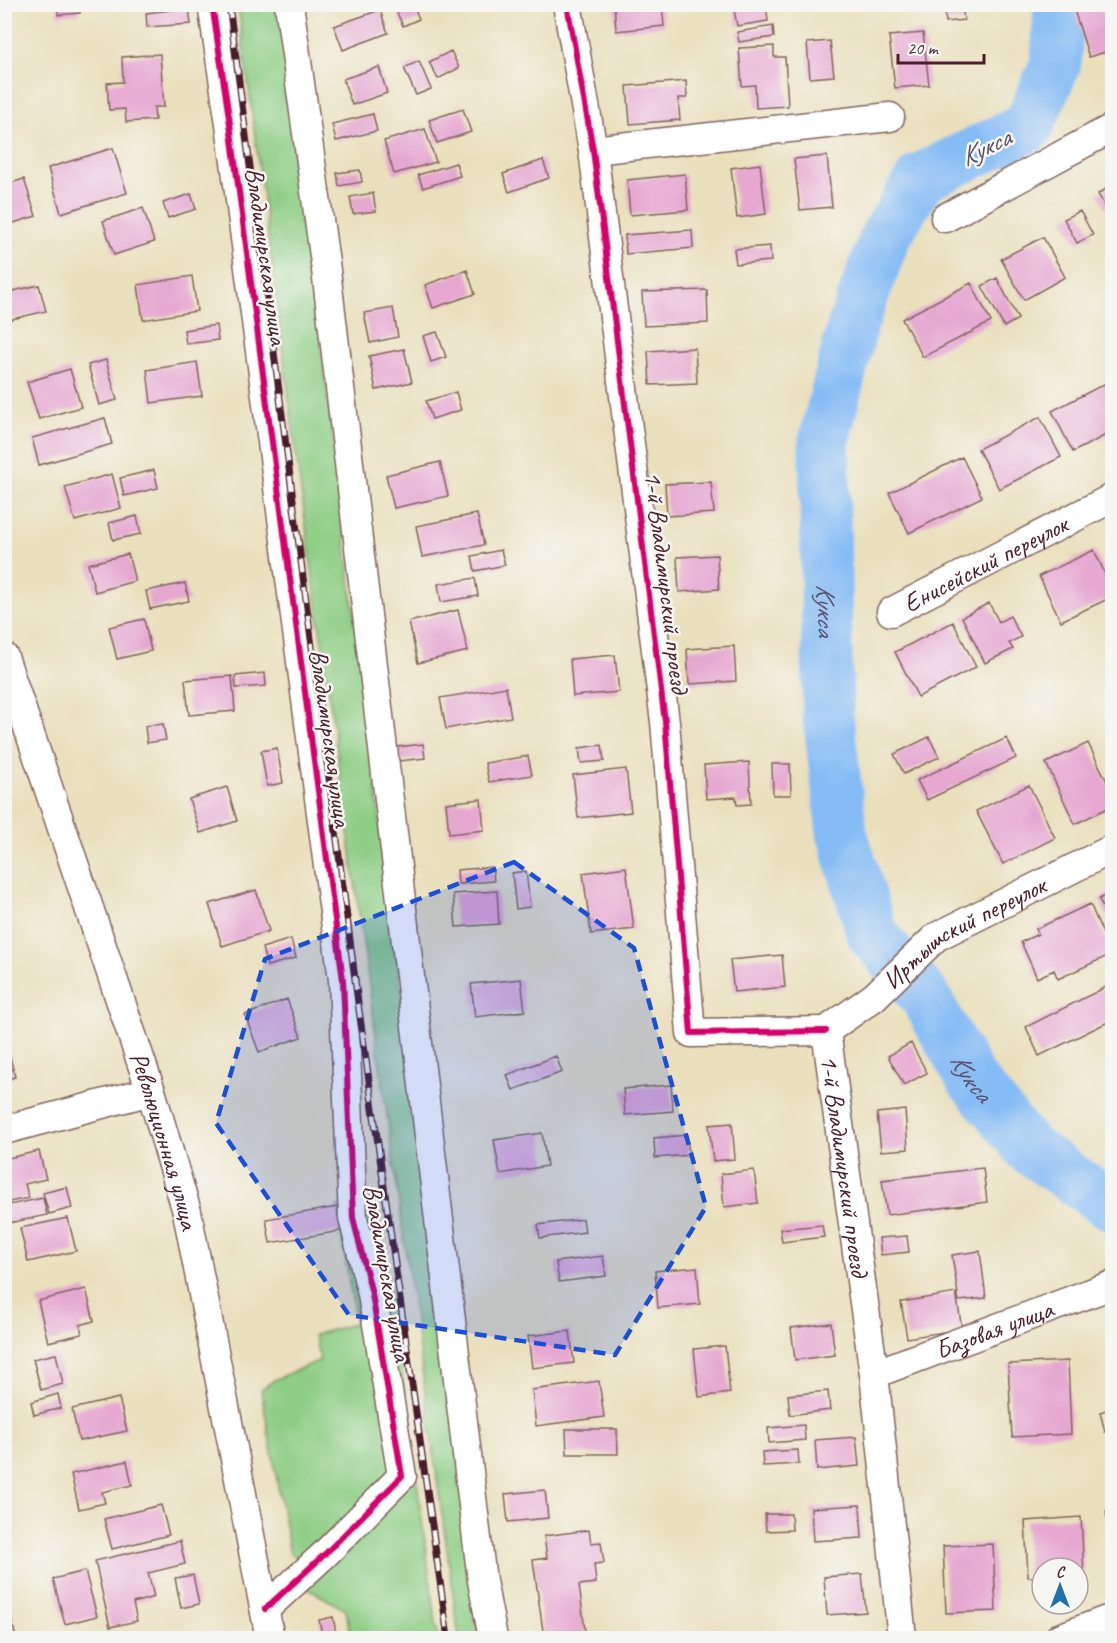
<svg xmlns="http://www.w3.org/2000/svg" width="1117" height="1643" font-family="Caveat,sans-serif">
	<rect width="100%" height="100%" fill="#f6f6f2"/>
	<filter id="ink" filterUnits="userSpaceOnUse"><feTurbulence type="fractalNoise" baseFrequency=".0167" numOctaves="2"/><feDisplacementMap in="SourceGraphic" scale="12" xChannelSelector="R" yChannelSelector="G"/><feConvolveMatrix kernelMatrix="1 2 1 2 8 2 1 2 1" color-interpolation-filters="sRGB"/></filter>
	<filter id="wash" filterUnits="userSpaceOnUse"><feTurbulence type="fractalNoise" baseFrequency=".008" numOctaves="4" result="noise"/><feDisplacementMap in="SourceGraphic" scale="24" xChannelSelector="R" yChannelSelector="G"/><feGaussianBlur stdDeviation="1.35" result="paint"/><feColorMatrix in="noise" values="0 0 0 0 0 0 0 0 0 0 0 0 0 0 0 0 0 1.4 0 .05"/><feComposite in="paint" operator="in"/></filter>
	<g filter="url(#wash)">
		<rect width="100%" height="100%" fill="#eae0bd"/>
		<path fill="#8ece85" stroke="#6c7658" stroke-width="1.5" d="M238,5H279L481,1638H459L300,484Z
			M373,1199L395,1320L438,1638H351L346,1610L307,1588L407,1481L362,1201Z
			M348,1203L397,1475L305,1560L290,1554L261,1390L274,1380L320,1360L314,1335L356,1323L337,1207Z"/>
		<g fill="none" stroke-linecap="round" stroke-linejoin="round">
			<path stroke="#86bcf5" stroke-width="51" id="s1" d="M1059,4L1056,63L1028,127L921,178L885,237L853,324L824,440L828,716L842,833L872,934L925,997L971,1079L1029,1149L1112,1206"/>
		</g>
		<g id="blocks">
			<path fill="#e6a8d1" d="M58,4H80V13L58,15Z
				M393,4H413L419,19L403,26Z
				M614,4H662L664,26L616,31Z
				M733,4H766L768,21L737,26Z
				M943,4H962L964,20L946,22Z
				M1092,4H1112V50L1089,57L1074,10Z
				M189,8L191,24L147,27L146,13Z
				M380,10L388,33L343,50L334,26Z
				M773,26L774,37L739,42L737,32Z
				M923,33L929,85L895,88L889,36Z
				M830,41L834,76L810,78L807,43Z
				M774,46V57H785L788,106L756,108L755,85L742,86L739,48Z
				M451,51L459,68L438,79L429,62Z
				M160,54L164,107H154L155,120L126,122L125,109L109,110L107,83L123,82L122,57Z
				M419,61L431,89L416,95L404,68Z
				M379,67L387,93L352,105L343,79Z
				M686,81L687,98H678L680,120L630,124L627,86Z
				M463,109L471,132L437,143L429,120Z
				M373,114L377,131L336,141L332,124Z
				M425,129L436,162L394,174L384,141Z
				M113,148L127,193L61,213L48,168Z
				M827,156L832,207L800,210L794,159Z
				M543,160L549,178L509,192L503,174Z
				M456,163L460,176L423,188L418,175Z
				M760,164L766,214L737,218L731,168Z
				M360,170L362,182L339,186L337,173Z
				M685,174L688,210L630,215L627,180Z
				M24,179L36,216L4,226V185Z
				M1112,185V219L1098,194Z
				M373,193L376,211L353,214L350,197Z
				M191,194L196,209L168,218L163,203Z
				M143,208L154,242L114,255L103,221Z
				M1080,211L1093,235L1077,243L1064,219Z
				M692,230L693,248L626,254L625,235Z
				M1043,237L1065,277L1024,300L1001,259Z
				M770,246L771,261L736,264L734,249Z
				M467,270L475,294L433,308L425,285Z
				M192,276L197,311L143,320L138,285Z
				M997,278L1018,319L1004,327L982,286Z
				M971,283L991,322L923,357L902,319Z
				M39,285L46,311L4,321V293Z
				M707,290L708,323L644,326L642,292Z
				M393,308L398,337L370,343L364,313Z
				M216,325L218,340L186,344L184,330Z
				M437,332L446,357L431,362L423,336Z
				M695,348L697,383L650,385L648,351Z
				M404,349L412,382L376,390L369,356Z
				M106,360L117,400L99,405L88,365Z
				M197,362L202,396L151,403L147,370Z
				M70,369L81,407L39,419L27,382Z
				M1112,380V432L1073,452L1052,411Z
				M456,392L461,410L432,419L426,401Z
				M1040,417L1061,457L999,489L978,449Z
				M105,418L112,444L39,465L32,438Z
				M962,457L982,497L909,533L889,493Z
				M440,462L448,496L394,508L386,475Z
				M154,470L158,488L124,496L120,478Z
				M112,474L121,508L75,521L65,487Z
				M711,482L714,513L667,516L665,484Z
				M477,514L484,545L422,557L416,526Z
				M137,516L141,534L113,540L109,523Z
				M501,550L505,565L475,571L472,556Z
				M1094,550L1112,589V597L1061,621L1039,576Z
				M128,554L135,581L95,592L88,564Z
				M717,555L719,589L679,592L677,557Z
				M475,578L478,596L441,602L438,584Z
				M185,583L189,601L150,609L146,591Z
				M989,603L999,622L1010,616L1021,637L1009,643L1013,649L985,663L962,617Z
				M458,610L468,651L418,663L409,622Z
				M144,619L151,651L117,659L109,627Z
				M953,622L976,667L918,697L895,652Z
				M734,646L736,681L689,684L687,649Z
				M615,655L619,692L573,696L570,659Z
				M265,673L266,686L236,688L235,676Z
				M232,676L235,711L189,715L185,680Z
				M506,687L511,717L446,729L440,698Z
				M163,724L166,740L147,743L145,726Z
				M929,737L939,757L904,774L894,754Z
				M1007,738L1016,758L927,800L917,780Z
				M1088,743L1112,792V806L1075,824L1046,763Z
				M423,744L425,758L399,761L397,747Z
				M602,745L604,761L581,763L579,748Z
				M277,748L283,783L267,786L261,751Z
				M528,756L532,775L489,782L485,763Z
				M749,762L751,804L737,805L736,797L706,799L704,765Z
				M772,764H790L791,795H773Z
				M626,769L631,812L578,818L573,775Z
				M1029,785L1055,838L1003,864L976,811Z
				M227,787L237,821L200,833L189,799Z
				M481,799L484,830L449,834L446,803Z
				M492,867L494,881L458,884L457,870Z
				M626,867L634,929L591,934L583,873Z
				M526,871L530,907L516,909L512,873Z
				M256,890L269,931L222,946L209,904Z
				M497,891L499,924L456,927L453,894Z
				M1112,892V928L1099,899Z
				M1090,904L1112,954L1058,979L1054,970L1037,978L1021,942L1038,934L1036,929Z
				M291,939L296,958L267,966L262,948Z
				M782,955L785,987L734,992L730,960Z
				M521,979L525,1011L475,1017L471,984Z
				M1112,984V1020L1039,1056L1026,1027Z
				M287,999L301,1037L259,1052L245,1015Z
				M911,1043L927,1073L904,1085L888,1056Z
				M9,1053L15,1077L4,1080V1054Z
				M556,1056L562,1072L513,1090L507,1075Z
				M671,1085L673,1111L625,1115L623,1089Z
				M905,1110L908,1149L881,1151L877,1113Z
				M732,1123L735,1159L713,1161L709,1125Z
				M542,1133L547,1166L500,1174L494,1140Z
				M687,1135L689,1155L655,1158L654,1138Z
				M39,1151L46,1179L25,1184L29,1198L4,1203V1159Z
				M983,1168L987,1202L887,1215L882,1180Z
				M754,1170L758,1203L724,1207L721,1174Z
				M67,1187L72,1208L49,1214L43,1193Z
				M43,1198L47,1215L4,1224V1206Z
				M337,1207L341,1231L270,1243L266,1219Z
				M68,1218L76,1251L28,1262L20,1228Z
				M583,1219L585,1232L540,1238L538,1225Z
				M822,1225L824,1237L782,1242L780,1229Z
				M907,1236L909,1252L881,1255L879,1238Z
				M980,1251L986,1298L959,1301L952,1255Z
				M603,1256L606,1276L559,1282L556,1262Z
				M697,1267L700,1304L658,1308L655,1271Z
				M86,1289L94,1321L80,1325L82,1334L48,1342L38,1301Z
				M956,1293L962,1329L907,1338L901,1302Z
				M831,1323L835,1355L795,1360L791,1328Z
				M570,1331L574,1363L532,1368L528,1336Z
				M725,1346L730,1393L699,1397L694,1349Z
				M56,1354L63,1384L41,1390L33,1359Z
				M1068,1361L1071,1434L1012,1437L1008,1364Z
				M599,1381L604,1417L536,1426L532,1390Z
				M828,1391L830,1410L790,1415L788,1395Z
				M58,1394L61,1408L34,1415L31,1402Z
				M119,1398L127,1431L79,1441L72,1409Z
				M1112,1408V1430L1105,1432L1100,1412Z
				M804,1425L805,1440L769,1443L768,1428Z
				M566,1429H617L618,1454H567Z
				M856,1437L859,1466L817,1470L815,1440Z
				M798,1450L799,1464L763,1466L762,1452Z
				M127,1461L132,1485L102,1492L105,1503L79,1509L71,1474Z
				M545,1490L548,1518L508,1522L505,1494Z
				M161,1505L169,1535L112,1549L104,1519Z
				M860,1505L862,1538L813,1541L811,1508Z
				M1112,1511V1539H1111L1106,1512Z
				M765,1514H791L792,1530L766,1531Z
				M1081,1517L1084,1574H1078V1568H1042V1576L1028,1577L1025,1521Z
				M589,1530L591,1543L601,1542L604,1563L594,1564L596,1583L579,1585L586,1638H544L533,1560L547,1558L544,1536Z
				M180,1541L185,1564L148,1573L154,1597L133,1603L137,1621L110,1627L95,1561Z
				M993,1544L996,1611L946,1613L943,1546Z
				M85,1571L97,1616L65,1624L53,1579Z
				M862,1574L866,1612L827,1615L824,1577Z
				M193,1575L199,1604L181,1608L175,1578Z
				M4,1592H5L16,1638H4Z
				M333,1617L337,1638H323L319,1620Z"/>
		</g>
	</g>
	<g filter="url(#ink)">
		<use href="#blocks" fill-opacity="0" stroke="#82635e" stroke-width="1.5"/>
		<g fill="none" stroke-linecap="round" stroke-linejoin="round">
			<g stroke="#82635e" stroke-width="31">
				<g id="minor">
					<path d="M212,4L230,124L343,980L353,1218L372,1294L402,1476L326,1553L265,1609"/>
					<path d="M289,4L326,270L482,1581L493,1638"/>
					<path d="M567,4L593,150L665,722L691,1033L826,1031"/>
					<path d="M593,150L890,117"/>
					<path d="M945,218L1112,128"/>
					<path id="s2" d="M891,612L1112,498"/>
					<path id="s3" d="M4,657L151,1091L187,1212L270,1638"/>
					<path id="s4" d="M826,1031L874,1374L902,1638"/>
					<path id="s5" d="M826,1031L874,997L936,937L1112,849"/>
					<path d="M4,1130L151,1091"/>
					<path id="s6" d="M874,1374L1112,1285"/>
					<path d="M1059,1638L1112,1618"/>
				</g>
			</g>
			<use href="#minor" stroke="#fff" stroke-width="28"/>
			<g stroke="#4a1f2b" stroke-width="7">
				<path id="rail" d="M229,4L358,1003L448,1638"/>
			</g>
			<use href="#rail" stroke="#f6f6f2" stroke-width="4.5" stroke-dasharray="14" stroke-linecap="butt"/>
			<g stroke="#f6f6f2" stroke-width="10">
				<path id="cycleway" d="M212,4L230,124L343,980L353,1218L372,1294L402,1476L326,1553L265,1609
					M567,4L593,150L665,722L691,1033L826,1031"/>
			</g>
			<use href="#cycleway" stroke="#d6006c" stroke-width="6"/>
		</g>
	</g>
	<path fill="#1d4ed8" fill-opacity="0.2" stroke="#1d4ed8" stroke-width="4.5" stroke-dasharray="12 8" stroke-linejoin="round" d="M514,862L634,948L706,1207L615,1355L349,1315L216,1123L265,959Z"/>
	<g text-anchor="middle" stroke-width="5" stroke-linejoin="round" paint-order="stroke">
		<g font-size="26" fill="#4a1f2b" stroke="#f6f6f2">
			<text transform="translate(267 256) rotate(82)" y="9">Владимирская улица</text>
			<text dy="9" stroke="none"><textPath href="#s2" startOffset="106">Енисейский переулок</textPath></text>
			<text transform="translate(667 582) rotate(83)" y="9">1-й Владимирский проезд</text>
			<text transform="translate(331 738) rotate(82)" y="9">Владимирская улица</text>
			<text dy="9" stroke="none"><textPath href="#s5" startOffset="171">Иртышский переулок</textPath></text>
			<text dy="9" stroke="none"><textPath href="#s3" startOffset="510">Революционная улица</textPath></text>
			<text dy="9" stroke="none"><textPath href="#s4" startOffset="136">1-й Владимирский проезд</textPath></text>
			<text transform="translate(388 1273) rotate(80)" y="9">Владимирская улица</text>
			<text dy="9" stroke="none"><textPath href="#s6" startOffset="128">Базовая улица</textPath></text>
		</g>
		<g font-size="27" font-style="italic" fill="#5c4e68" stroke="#f6f6f2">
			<text transform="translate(985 147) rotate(-26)" y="9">Кукса</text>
			<text dy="9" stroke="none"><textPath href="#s1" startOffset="699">Кукса</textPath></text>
			<text dy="9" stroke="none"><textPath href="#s1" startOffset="1203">Кукса</textPath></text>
		</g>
	</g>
	<rect width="1117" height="1643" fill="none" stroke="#f6f6f2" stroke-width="24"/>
	<g transform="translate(1060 1586)"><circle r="28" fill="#f6f6f2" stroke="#b1a0a2" stroke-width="1.5"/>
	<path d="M0-4.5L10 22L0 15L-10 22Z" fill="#1f6fb2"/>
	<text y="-9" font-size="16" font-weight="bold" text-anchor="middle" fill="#4a1f2b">С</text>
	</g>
	<path d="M898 54v9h86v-9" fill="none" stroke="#4a1f2b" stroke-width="3"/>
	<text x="907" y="54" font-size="18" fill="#4a1f2b" stroke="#f6f6f2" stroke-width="4.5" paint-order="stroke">20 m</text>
</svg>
